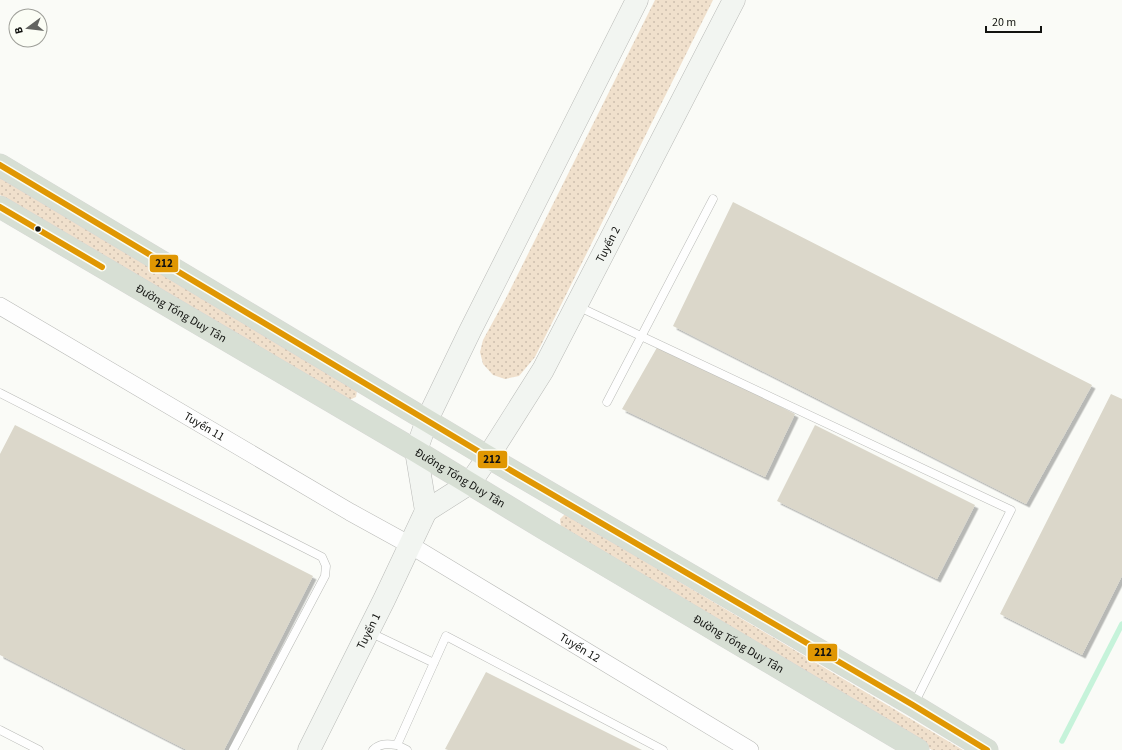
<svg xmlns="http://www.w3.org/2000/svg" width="1122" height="750" font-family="'Source Sans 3',sans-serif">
	<defs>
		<pattern id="grass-dots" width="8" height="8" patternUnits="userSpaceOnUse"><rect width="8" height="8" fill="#f0e0cc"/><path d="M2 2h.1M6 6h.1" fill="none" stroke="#cdbfae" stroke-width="1.8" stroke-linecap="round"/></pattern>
		<filter id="shadow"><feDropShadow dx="3.5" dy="3.5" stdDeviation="0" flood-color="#0004"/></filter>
	</defs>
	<rect width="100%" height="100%" fill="#fafbf7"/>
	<path fill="url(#grass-dots)" d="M655,0H713L535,357L519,376L505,379L493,375L483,364L480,352L483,340L506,298Z
		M0,175L357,391L356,397L349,400L341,398L0,195Z
		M565,514L587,527L963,750H932L570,535L561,528L560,519Z"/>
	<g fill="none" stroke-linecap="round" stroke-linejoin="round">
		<path stroke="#c6f3da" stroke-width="5.5" d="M1062,741L1122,624"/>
	</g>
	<path fill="#dbd7ca" filter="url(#shadow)" d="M733,202L1092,385L1026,504L673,326Z
		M659,344L795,414L765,477L622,409Z
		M1111,394L1122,399V576L1082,655L1000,614Z
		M15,425L313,576L224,750H187L0,655V454Z
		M815,425L975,505L937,579L777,501Z
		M486,672L642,750H448L445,749Z"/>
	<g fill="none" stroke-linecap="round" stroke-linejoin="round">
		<g stroke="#b9bab7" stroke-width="9">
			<path id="lane" d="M577,306L1011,510L914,704
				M0,393L322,557L326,566L325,576L233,750
				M607,402L713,199
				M369,632L434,663
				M0,730L39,750
				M373,750C380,743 388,744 397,745
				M407,750L397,745L446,636L663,750"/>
		</g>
		<g stroke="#b9bab7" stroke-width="18">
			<g id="street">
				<path id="s1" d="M0,306L350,512L410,545L463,577L750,750"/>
			</g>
		</g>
		<g stroke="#b9bab7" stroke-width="23">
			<g id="secondary">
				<path id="s2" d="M426,511L470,483L488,457L543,370L734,0"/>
				<path d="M426,511L416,451L427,420L470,331L637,0"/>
				<path id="s3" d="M309,750L384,600L426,511"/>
			</g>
		</g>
		<g stroke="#d7d8d5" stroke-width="23">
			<g id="highway">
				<path d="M0,165L488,457L913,705L987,750"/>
				<path id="s4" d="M0,207L416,451L548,531L918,750"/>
			</g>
		</g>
		<use href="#lane" stroke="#fefefe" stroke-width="8"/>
		<use href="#street" stroke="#fefefe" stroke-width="17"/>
		<use href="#secondary" stroke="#f2f5f1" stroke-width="22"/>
		<use href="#highway" stroke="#d7dfd4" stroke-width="22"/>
		<g stroke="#fbfdf5" stroke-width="9">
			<path id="bus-1" d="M0,165L488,457L913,705L987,750
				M0,207L102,267"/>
		</g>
		<use href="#bus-1" stroke="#e09702" stroke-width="6"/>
	</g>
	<circle fill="#121310" stroke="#fbfdf5" stroke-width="1.5" cx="38" cy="229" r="3.5"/>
	<g text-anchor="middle" stroke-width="3" stroke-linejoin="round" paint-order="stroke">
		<g font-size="12" fill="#121310" stroke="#fbfdf5">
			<text dy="4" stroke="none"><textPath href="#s2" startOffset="328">Tuyến 2</textPath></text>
			<text dy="4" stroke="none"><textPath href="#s4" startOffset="210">Đường Tống Duy Tân</textPath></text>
			<text dy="4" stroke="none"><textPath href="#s1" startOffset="237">Tuyến 11</textPath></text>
			<text dy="4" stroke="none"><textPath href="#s4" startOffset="534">Đường Tống Duy Tân</textPath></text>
			<text dy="4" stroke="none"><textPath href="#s3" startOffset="133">Tuyến 1</textPath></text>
			<text dy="4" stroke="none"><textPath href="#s4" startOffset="858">Đường Tống Duy Tân</textPath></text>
			<text dy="4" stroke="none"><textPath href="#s1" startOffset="673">Tuyến 12</textPath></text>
		</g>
	</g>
	<g stroke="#fbfdf5" stroke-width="1.5">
		<rect x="149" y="254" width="30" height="19" rx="4" fill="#e09702"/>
		<rect x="477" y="450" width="31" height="19" rx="4" fill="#e09702"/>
		<rect x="807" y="643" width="31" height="19" rx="4" fill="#e09702"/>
	</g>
	<g font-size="11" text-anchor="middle" font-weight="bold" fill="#111">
		<text x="164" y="267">212</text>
		<text x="492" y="463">212</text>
		<text x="823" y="656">212</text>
	</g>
	<g transform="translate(28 28) rotate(255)"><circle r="19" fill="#fbfdf5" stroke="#9e9f99"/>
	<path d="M0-3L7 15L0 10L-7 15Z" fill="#636461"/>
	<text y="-6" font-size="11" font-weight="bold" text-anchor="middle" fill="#121310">B</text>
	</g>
	<path d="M986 26v6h55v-6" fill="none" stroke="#121310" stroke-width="2"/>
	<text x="992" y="26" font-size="12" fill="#121310" stroke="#fbfdf5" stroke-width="3" paint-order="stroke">20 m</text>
</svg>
